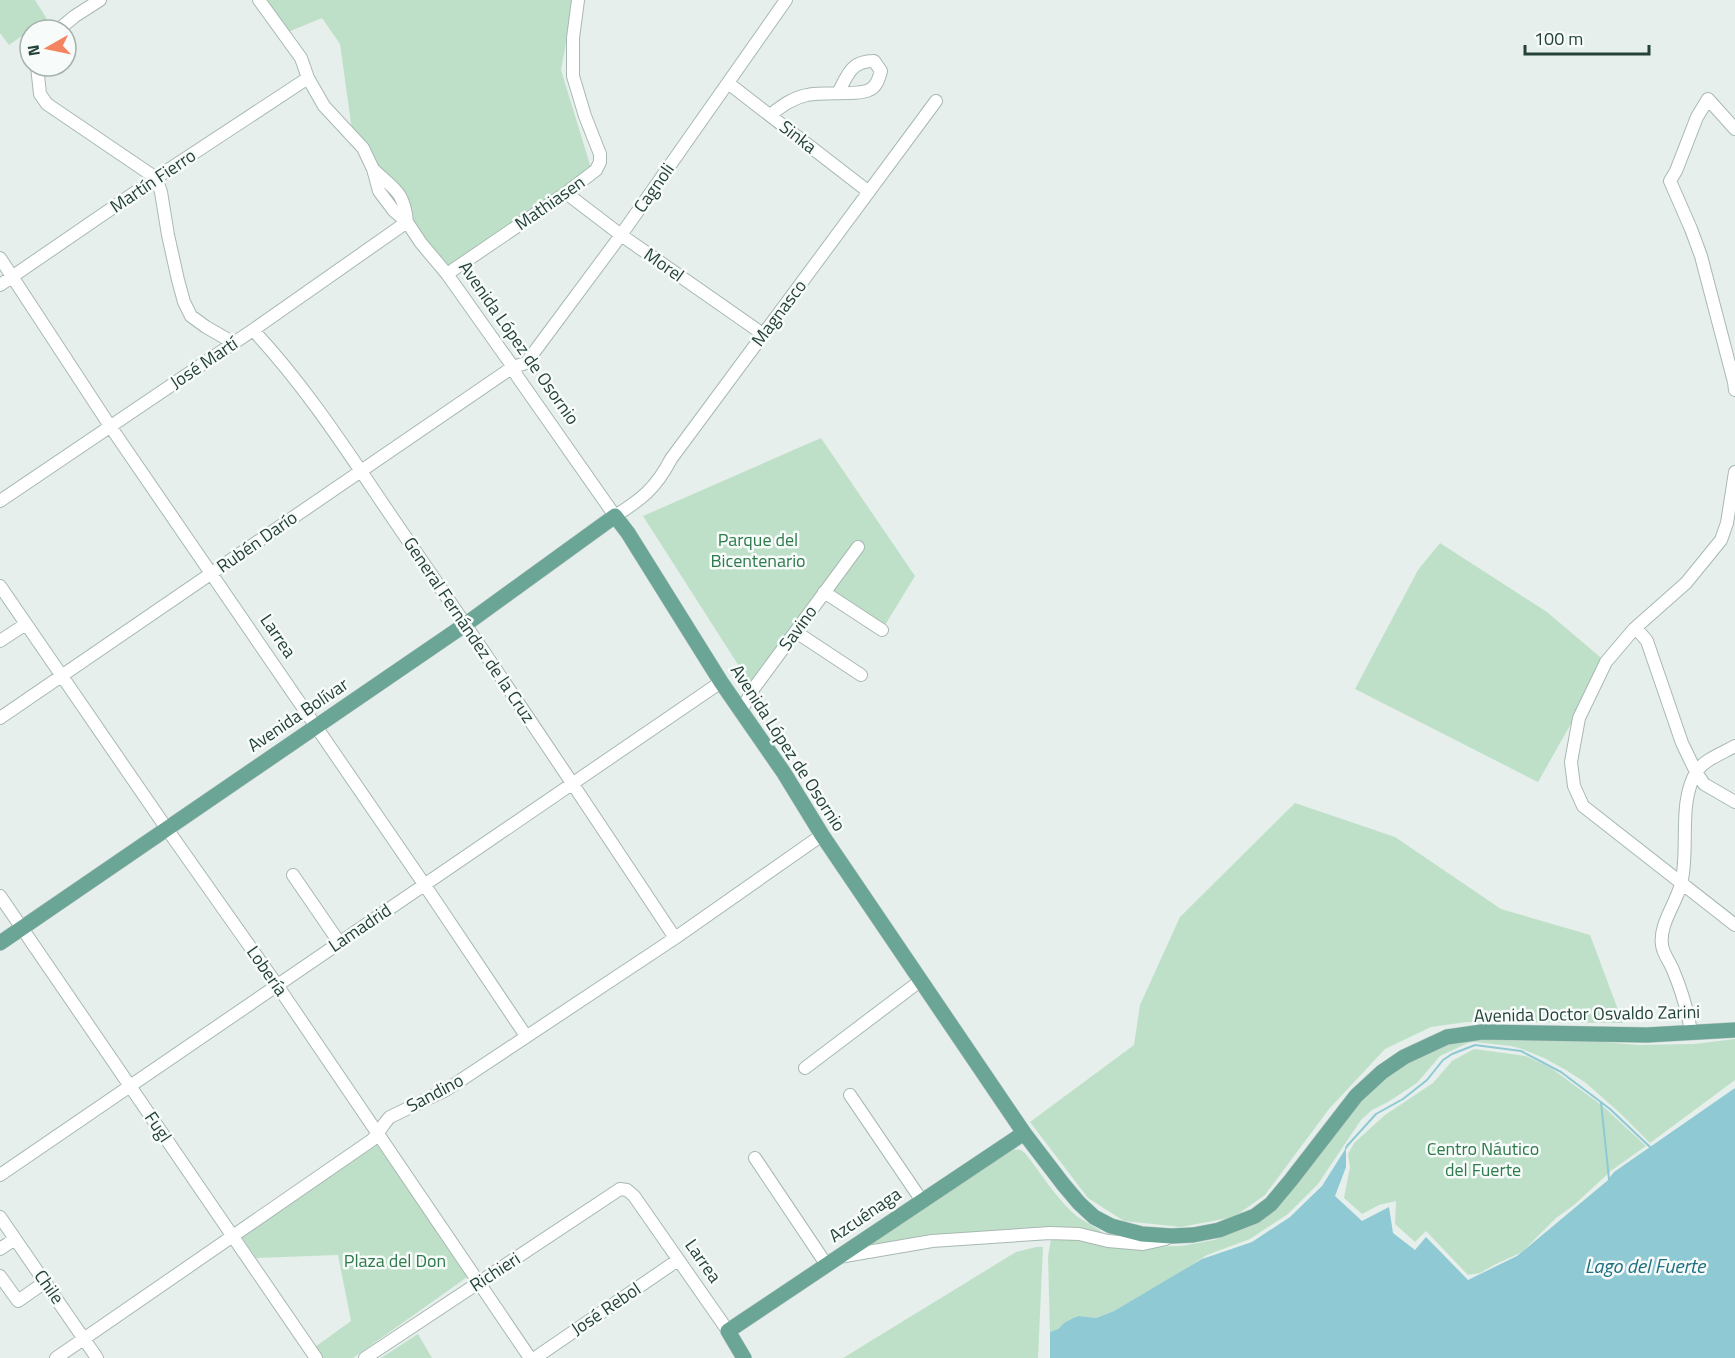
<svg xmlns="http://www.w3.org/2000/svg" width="1735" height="1358" font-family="'Titillium Web',sans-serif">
	<rect width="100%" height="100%" fill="#e6efeb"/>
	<path fill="#bfe0c8" d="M0,0H35L47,19L9,45L0,33Z
		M264,0H574L561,70L591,168L452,266H449L431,251L382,172L352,130L340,44L322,18L288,32Z
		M821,438L915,576L882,630L824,592L751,685L643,516Z
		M1440,543L1547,612L1606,662L1538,782L1355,689L1418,570Z
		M1295,803L1395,837L1501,909L1590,935L1623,1023L1467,1022L1431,1027L1385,1049L1329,1109L1265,1195L1234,1217L1181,1227L1124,1221L1088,1198L1030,1122L1134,1045L1140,1005L1180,917Z
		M1469,1037L1567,1039L1639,1045L1694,1044L1735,1039V1080L1650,1143L1621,1114L1586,1083L1566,1070L1544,1058L1522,1049L1511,1046L1475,1042L1468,1043L1440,1056L1417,1083L1388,1102L1372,1110L1361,1120L1318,1184L1288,1214L1250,1239L1207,1255L1173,1277L1114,1311L1096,1318L1079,1316L1073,1318L1064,1323L1058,1329L1050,1332L1048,1256L1051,1240L1082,1239L1142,1247L1181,1246L1214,1240L1254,1225L1273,1207L1345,1123L1356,1107L1401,1064L1427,1051Z
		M1474,1049L1526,1056L1551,1068L1604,1107L1646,1146L1612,1170L1574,1205L1556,1218L1522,1252L1494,1265L1480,1273L1468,1275L1426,1231L1415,1242L1395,1224L1396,1201L1379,1205L1362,1214L1344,1198L1350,1167L1348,1154L1354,1143L1385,1115L1433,1083L1452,1061Z
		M380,1143L470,1275L353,1358H322L315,1347L351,1321L338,1255L256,1258L241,1236Z
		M1010,1149L1021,1150L1025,1153C1040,1172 1054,1195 1072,1212C1082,1222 1097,1226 1106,1236L1084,1232L852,1253Z
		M1036,1247H1043L1038,1358H843L1016,1252Z
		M418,1334L432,1358H381Z"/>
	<path fill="#8ec9d4" d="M1735,1088V1358H1050V1332L1058,1329L1064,1323L1073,1318L1079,1316L1096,1318L1114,1311L1202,1259L1252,1242L1290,1217L1322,1186L1346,1148V1167L1335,1196L1362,1221L1389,1207L1393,1233L1415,1250L1426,1237L1468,1280L1517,1256L1607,1181L1614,1172Z"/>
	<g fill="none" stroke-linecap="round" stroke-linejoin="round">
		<path stroke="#8ec9d4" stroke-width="2" d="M1601,1102L1609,1179
			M1346,1148L1347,1146L1376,1114L1403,1099L1427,1080L1443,1060L1452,1054L1475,1045L1521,1051L1561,1072L1610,1109L1650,1147"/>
		<g stroke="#a8b8b2" stroke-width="14">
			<path id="minor" d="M259,0L301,58L308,78L324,106L363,148L373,169L379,191L394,211L407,222L421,243L447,274L513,367L517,376L615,516C642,499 656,488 671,459L936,101
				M58,30L75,16L100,0
				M37,66L40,94L47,104L156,178L161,192L168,235L178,280L184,302L191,316L206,327L234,343
				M728,83L869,192
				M770,115C782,106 792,98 807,95C824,91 856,96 869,90C877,87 879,78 881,71L874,61C851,61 848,74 838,93
				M1735,129L1708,99L1697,117L1676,171L1670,181L1691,229L1701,256L1734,382L1735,390
				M373,169C393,189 404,190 407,222
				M566,193L621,235L763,334
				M0,258L110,426L424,884L526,1036
				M447,274L566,193L596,170L600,162V154L585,116L573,76V38L578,0
				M0,285L156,178L308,78
				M253,330C313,394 359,470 409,542C499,673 587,805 675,938
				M1735,472L1727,523L1721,540L1686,583L1634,629L1606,662L1579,718L1571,762L1574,786L1583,806L1735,925
				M0,501L253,330L407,222
				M0,586L167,829L277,985L530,1358
				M824,592L882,630
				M1636,628L1647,641L1682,743L1696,772L1704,784L1735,802
				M796,632L861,675
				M0,641L26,624
				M741,711L754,688L858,547
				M0,718L513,367L526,363L621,235L786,0
				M293,875L339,942
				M0,896L316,1358
				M1691,1032C1688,1013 1681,989 1673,970C1670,962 1663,954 1662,945C1659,924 1676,904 1681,884C1690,850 1677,802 1697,771C1705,759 1723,753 1735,746
				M805,1068L920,981
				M850,1095L922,1201
				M755,1158L826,1264
				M0,1175L721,682
				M0,1217L97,1358
				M0,1249L15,1239
				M839,1257L932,1241L1050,1233L1079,1234L1108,1241L1143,1244L1166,1239
				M0,1276L18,1301L45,1282
				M56,1358L372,1140C379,1133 383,1124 390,1117L446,1090L675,938L822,835
				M365,1358L620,1189L627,1190L634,1196L728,1331
				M535,1358L678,1260"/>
		</g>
		<g stroke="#c2cac8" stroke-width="16">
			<path id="major" d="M0,943L466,624L615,516L628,533L721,682L784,773L822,835L1024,1133L1063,1184L1079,1203L1094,1217L1111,1226L1142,1234L1171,1236L1193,1235L1219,1230L1255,1216L1271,1204L1291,1180L1356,1096L1382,1072L1404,1057L1447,1037L1482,1032L1647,1035L1735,1030
				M744,1358L728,1331L1024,1133"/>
		</g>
		<use href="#minor" stroke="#fff" stroke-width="12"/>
		<use href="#major" stroke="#6aa596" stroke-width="15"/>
	</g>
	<g text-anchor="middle" stroke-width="5" stroke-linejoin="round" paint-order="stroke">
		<g font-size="18" fill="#24423a" stroke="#f7fbf9">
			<text transform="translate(798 137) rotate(38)" y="6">Sinka</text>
			<text transform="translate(153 181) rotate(-34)" y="6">Martín Fierro</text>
			<text transform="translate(654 188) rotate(-55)" y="6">Cagnoli</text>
			<text transform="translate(550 203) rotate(-35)" y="6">Mathiasen</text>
			<text transform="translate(664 265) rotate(35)" y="6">Morel</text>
			<text transform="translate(779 313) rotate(-53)" y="6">Magnasco</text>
			<text transform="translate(519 343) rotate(55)" y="6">Avenida López de Osornio</text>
			<text transform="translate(204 363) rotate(-34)" y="6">José Martí</text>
			<text transform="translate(257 542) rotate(-35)" y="6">Rubén Darío</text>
			<text transform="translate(798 628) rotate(-54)" y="6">Savino</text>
			<text transform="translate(469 630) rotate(56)" y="6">General Fernández de la Cruz</text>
			<text transform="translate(278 636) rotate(56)" y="6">Larrea</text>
			<text transform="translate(298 715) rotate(-34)" y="6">Avenida Bolívar</text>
			<text transform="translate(788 748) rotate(57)" y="6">Avenida López de Osornio</text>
			<text transform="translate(360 928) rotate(-34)" y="6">Lamadrid</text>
			<text transform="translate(267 971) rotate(55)" y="6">Lobería</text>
			<text transform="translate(1587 1014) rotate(-1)" y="6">Avenida Doctor Osvaldo Zarini</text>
			<text transform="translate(435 1093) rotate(-28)" y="6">Sandino</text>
			<text transform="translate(158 1127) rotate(56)" y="6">Fugl</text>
			<text transform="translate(865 1215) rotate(-34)" y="6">Azcuénaga</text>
			<text transform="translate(703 1261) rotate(55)" y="6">Larrea</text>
			<text transform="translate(495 1272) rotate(-33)" y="6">Richieri</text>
			<text transform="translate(49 1287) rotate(55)" y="6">Chile</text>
			<text transform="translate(606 1309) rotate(-34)" y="6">José Rebol</text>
		</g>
		<g font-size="18" fill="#2d7a4b" stroke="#f7fbf9">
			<text x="758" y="546">Parque del<tspan x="758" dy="21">Bicentenario</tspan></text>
			<text x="1483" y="1155">Centro Náutico<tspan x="1483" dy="21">del Fuerte</tspan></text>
			<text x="395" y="1267">Plaza del Don</text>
		</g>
		<g font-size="20" font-style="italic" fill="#1c6f80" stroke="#f7fbf9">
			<text x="1645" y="1273">Lago del Fuerte</text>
		</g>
	</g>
	<g transform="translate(48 48) rotate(261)"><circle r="28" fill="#f7fbf9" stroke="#a3b1ad" stroke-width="1.5"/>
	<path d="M0-4.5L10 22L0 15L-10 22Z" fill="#f4845f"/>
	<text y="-9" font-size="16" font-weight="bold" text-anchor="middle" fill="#24423a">N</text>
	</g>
	<path d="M1525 45v9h124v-9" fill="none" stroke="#24423a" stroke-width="3"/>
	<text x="1534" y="45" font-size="18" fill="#24423a" stroke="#f7fbf9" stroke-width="4.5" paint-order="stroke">100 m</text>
</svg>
